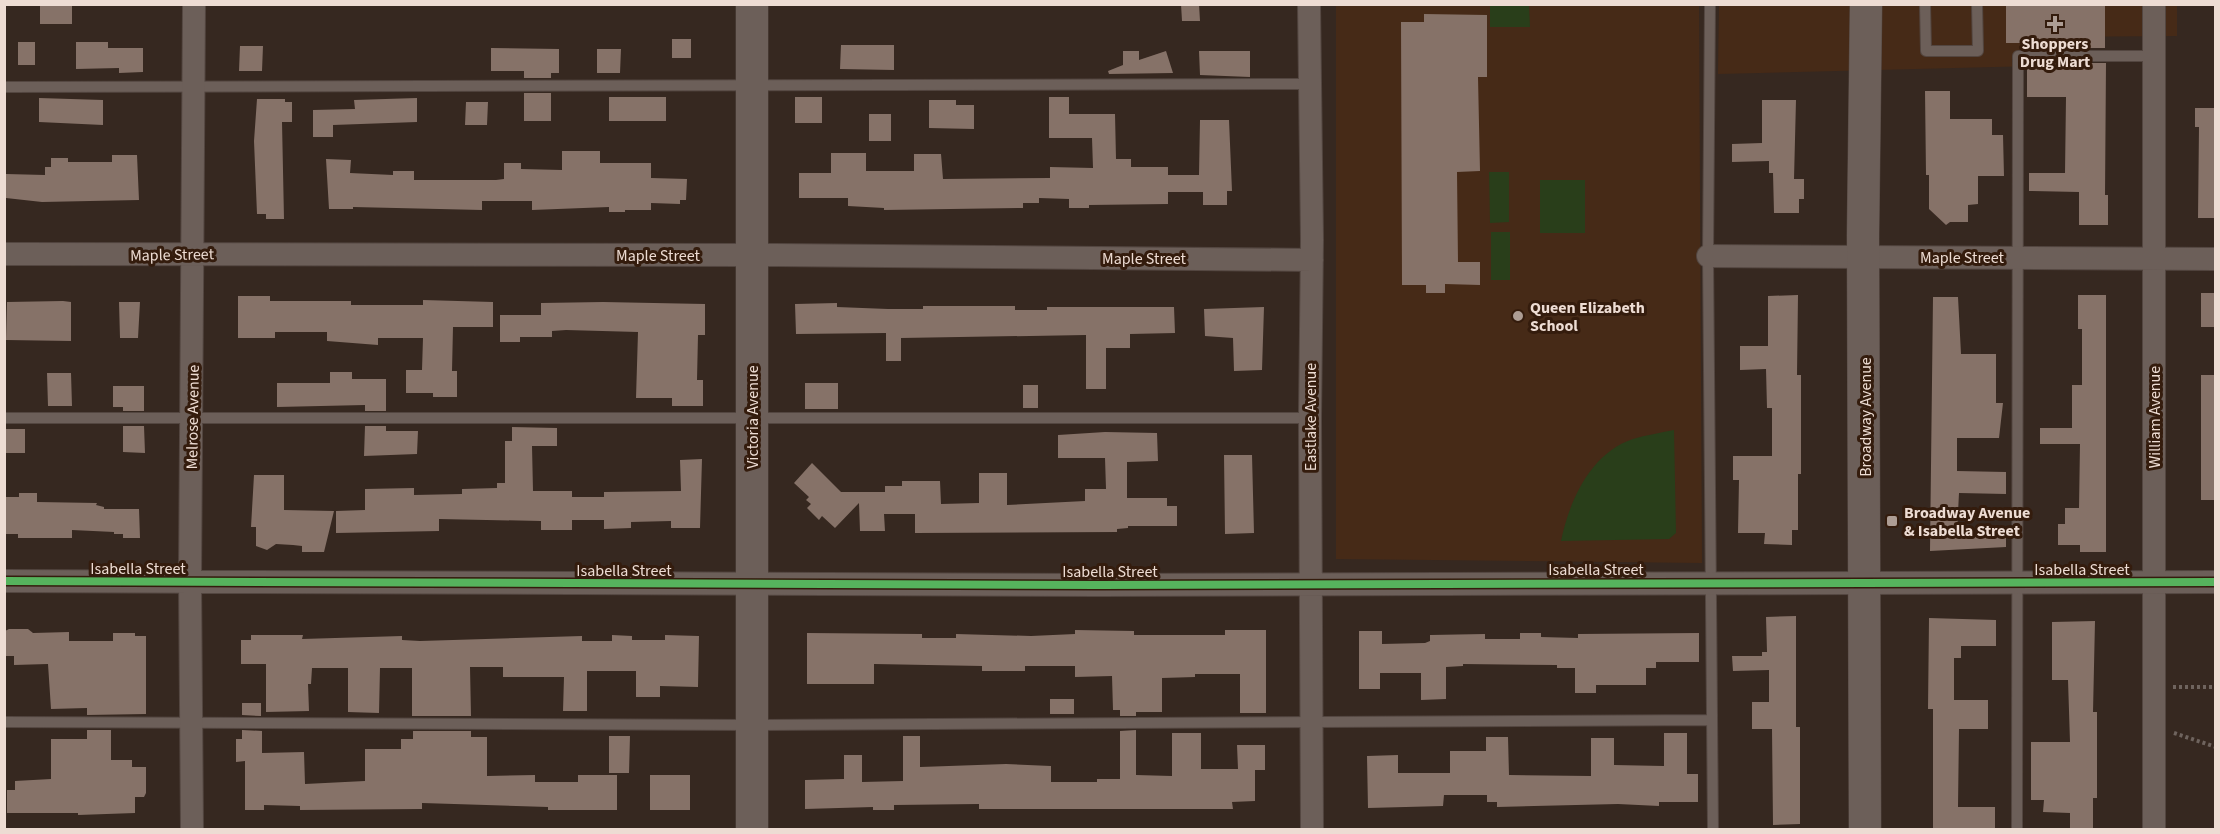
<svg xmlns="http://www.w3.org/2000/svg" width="2220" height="834" font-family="'Source Sans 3',sans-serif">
	<rect width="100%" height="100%" fill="#362820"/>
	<path fill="#462a17" d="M1336,5H1699L1702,563L1336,559Z
		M1719,5H2177V36L2039,37V66L1718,74Z"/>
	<path fill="#293e1a" d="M1490,5H1529L1530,27H1490Z
		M1489,172H1509V222L1490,223Z
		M1540,180H1585V233H1540Z
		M1491,232H1510V280H1491Z
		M1674,430L1676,533L1669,539L1561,541C1569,502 1590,453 1633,439C1646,435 1660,433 1674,430Z"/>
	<path fill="#867268" d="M40,4H72V24H40Z
		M1181,4H1199L1200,21H1182Z
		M2006,4H2105V48H2027V43H2006Z
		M1424,14L1487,15V77H1478L1480,171L1457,172L1458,262H1480V285L1445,284V293H1426V285H1402L1401,22H1424Z
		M672,39H691V58H672Z
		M18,42H35V65H18Z
		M76,42H108V48H143V72L119,73V68L76,69Z
		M841,45H894V70L840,69Z
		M240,46H263L262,71H239Z
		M491,48L559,49V73H551V78H524V71H491Z
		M597,49H621L620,73H597Z
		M1123,51H1139V60L1166,51L1173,73L1109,74L1108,71L1123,65Z
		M1199,51H1250V77L1200,75Z
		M2027,63H2106L2105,195H2108V225H2079V192L2029,191V173H2065L2066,97H2027Z
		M1925,91H1950V119H1992V135H2003L2004,176H1978V204L1968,205V222H1950L1946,225L1929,209V175H1926Z
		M524,93H551V121H524Z
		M609,97H666V121H609Z
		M795,97H822V123H795Z
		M1049,97H1069V114H1115L1116,159H1131V167H1168V175H1199L1200,120H1229L1232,191H1227V205H1203V192H1168V204L1089,205V208H1069V199L1039,198V203H1023V208L884,210V208L848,206V198H799V173H831V153H866V171H914V154H941L943,179L1050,178V167L1093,168L1092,138H1049Z
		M39,98L103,100V125L39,122Z
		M417,98V122L333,125V137H313V110L355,109L354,100Z
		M257,99H285V102H292V122H282L284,219H266V214H257L254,141Z
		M929,100H956V105H974V129L929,128Z
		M1762,100H1796L1794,179H1804V199H1799V213H1774L1773,173H1769V161L1732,162V144L1762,143Z
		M466,102H488L487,125H465Z
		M2195,108H2216V218H2198L2199,127H2195Z
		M869,114H891V141H869Z
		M562,151H600V163H651V178L687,179L686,200H680V204L651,203V210H625V212H609V207L532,210V201H482V210L353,207V209H329L326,159L351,160L350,173L393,175V171H414V180H496L504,179V163H521V169L562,170Z
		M112,155H137L139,200L42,202L6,198V174L45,175V167H51V158H68V162H112Z
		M2201,293H2216V327H2201Z
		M1798,295L1797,375H1801V474H1798V530H1792V545L1764,544L1765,533H1738L1739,480H1733V456H1772V408H1767L1766,369L1740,370V346H1768V296Z
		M2078,295H2106V552H2080V545H2058V524H2065V508H2079L2080,444H2040V428H2072V385H2082V329H2078Z
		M238,296H270V301H351V305H423V300L493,302V327H453L452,371H457V397H433V393H406V370H422L423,338H378V345L327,341V332H275V338H238Z
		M1933,297H1958L1961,354H1996V403H2003L1999,438H1957V471L2006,472V494L1959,493L1957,533L2006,531V547L1930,551Z
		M63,301L71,302V341L6,340L7,302Z
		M119,302H140L138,338H120Z
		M603,302L705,304V335H698L697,380H703V406H672V398H636L638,332L566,330L552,331V337H520V342H500V315H541V303Z
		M837,303V307L888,309H923V306H1015V310H1047V307H1174L1175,333L1130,334V348H1106V389H1086V335L901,338V361H886V333L796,334L795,304Z
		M1264,307L1262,370L1234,371L1233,338L1205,336L1204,309Z
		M330,372H352V379H386V411H365V405L277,407V383H330Z
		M47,373H71L72,406H48Z
		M2201,375H2216V500H2201Z
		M805,383H838V409H805Z
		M1023,385H1038V408H1023Z
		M113,386H144V411H123V407H113Z
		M123,426H144L145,453L123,452Z
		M365,426H386V431H418L417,454L364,456Z
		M512,427L557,428V446H532L533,491H572V497H604V492L681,491L680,460L702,459L700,528H671V521L631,522V528L604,529V520H572V530H541V521L439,519V531L336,533V511L365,510V489L414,488V495L462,494V489L497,488V483H505V441H512Z
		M4,429H25V453H4Z
		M1105,432L1157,433L1158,461L1127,462V498H1167V506H1177V526H1128V528L1117,529V532L915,533V514H884L885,531H860L859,503L835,528L822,516L819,520L807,508L811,504L806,500L809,497L794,483L812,463L841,492H885V486H902V481H940L941,504L979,503V473H1007V505L1085,501V489H1106L1105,458H1058V435Z
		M1224,455H1252L1254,533L1225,534Z
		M254,475H284V510L334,511L324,552H302V546L293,545L276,544L267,550L256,546V527H251Z
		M19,493H37V502L97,503L96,505L104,507V509H139L140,538H123V534H114V532L72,530V538H18V534H4V497H19Z
		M1796,616V727H1800V824L1773,825L1772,729H1752V702H1769V670L1733,671L1732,656H1762V652H1767L1766,617Z
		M1929,618L1996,620V646H1961V658H1954V700H1988V729H1959L1958,807H1995V830H1933V709H1928Z
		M2095,621L2093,712H2097V798H2093V830H2070V813L2043,812L2044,800H2031V742H2070L2068,680H2052V622Z
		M9,629H28L33,633L69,632V641H113V633H135V636H146V714L87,715V708L51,709L48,664L14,665V656H5V631Z
		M1075,630L1134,631V635H1225V630H1266V713H1240V674H1195V677L1162,678V712H1136V716H1120V710H1113L1112,676L1075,677V666H1025V671H982V666L874,664V684H807V633L922,634V638H956V634L1031,636L1075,634Z
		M1359,631H1382V644L1425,643L1430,641V635L1485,634V639H1520V633H1541V637L1578,638V634L1699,633V662H1656V668H1646V685H1596V693H1575V668H1557V665L1463,664V666L1446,667V699L1421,700V673H1380V689H1359Z
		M251,635H303L302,639L402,636V640L420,641L582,636V641H612V635L632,636V640H665V635L699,636L698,687L660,686V697H636V671H587V711H563L564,677H503V667H470L471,716H412V668H380L379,713L348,712V668H312L311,684H308L309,711L266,712V664H241V640H251Z
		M1050,699H1074V714H1050Z
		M242,703H261V716L242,715Z
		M87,730H111V760H132V767H146V793L144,797H135V813L78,815V813H7V790H15V781L51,779V739H87Z
		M242,730L262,731V753L304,752L305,784L365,781V749H401V739H413V731H471V737H487V776L535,775V782H578V775H617V810H548V807L422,803V809L300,810V806L264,805V810H245V761L236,762V739H242Z
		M1136,730V775L1172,776V733H1201V769H1238L1237,745H1265V770H1255V801L1232,802L1233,809H979V804L894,805V810H873V807L805,809V780L844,779V755H862V782L903,781V736H920V767L1006,764L1051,766V782H1097V779H1120V731Z
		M1664,733H1687V774H1698V802H1659V806L1618,804L1497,807V802H1487V795H1444L1443,806L1368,808L1367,756L1398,755V773H1450V751H1486V737H1508L1509,775L1591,776V738H1614V765L1664,766Z
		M609,736H630L629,773H609Z
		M650,775H690V810H650Z"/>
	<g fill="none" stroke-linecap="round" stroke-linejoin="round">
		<g stroke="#534640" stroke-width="12">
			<path id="lane" d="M1710,4L1708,256L1713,830
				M1925,4L1926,51H1978L1977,4
				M4,87L1310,84
				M4,418H1310
				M4,722L752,725L1712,720
				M2017,830L2018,56H2154"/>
		</g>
		<g stroke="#534640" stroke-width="24">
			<path id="street" d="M1309,4L1312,240L1310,418L1312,830
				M4,254L778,255L1312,260
				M1708,256L2216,259
				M4,581L1099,585L2216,582
				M192,830L190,581L194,4
				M2154,830V4"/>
		</g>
		<g stroke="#534640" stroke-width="33">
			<path id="secondary" d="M752,830V4
				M1865,830L1863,235L1866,4"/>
		</g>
		<path stroke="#6f645e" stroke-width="4" stroke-dasharray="3 3" stroke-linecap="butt" d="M2173,687H2216
			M2174,733L2216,747"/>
		<use href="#lane" stroke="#6c5f59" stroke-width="10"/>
		<use href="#street" stroke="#6c5f59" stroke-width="22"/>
		<use href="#secondary" stroke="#6c5f59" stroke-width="32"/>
		<g stroke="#341c0d" stroke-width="11">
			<path id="cycleway" d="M4,581L1099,585L2216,582"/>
		</g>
		<use href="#cycleway" stroke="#56b35d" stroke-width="8"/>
	</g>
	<g fill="#ad9d94" stroke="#341c0d" stroke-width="2">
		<path d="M2052 15h6v6h6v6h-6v6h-6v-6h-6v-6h6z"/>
		<circle cx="1518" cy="316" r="6"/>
		<rect x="1886" y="515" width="12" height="12" rx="3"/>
	</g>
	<g text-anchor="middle" stroke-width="6" stroke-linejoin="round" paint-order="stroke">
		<g font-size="16" font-weight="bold" fill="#eddcd3" stroke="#341c0d" text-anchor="start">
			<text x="2055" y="49" text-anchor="middle">Shoppers<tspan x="2055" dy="18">Drug Mart</tspan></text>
			<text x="1530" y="313">Queen Elizabeth<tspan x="1530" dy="18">School</tspan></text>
			<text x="1904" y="518">Broadway Avenue<tspan x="1904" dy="18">&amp; Isabella Street</tspan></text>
		</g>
		<g font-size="16" fill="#eddcd3" stroke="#341c0d">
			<text transform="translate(172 254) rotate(-1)" y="6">Maple Street</text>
			<text x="658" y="261">Maple Street</text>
			<text x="1962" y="263">Maple Street</text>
			<text x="1144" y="264">Maple Street</text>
			<text transform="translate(192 417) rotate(-89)" y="6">Melrose Avenue</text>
			<text transform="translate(752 417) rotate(-90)" y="6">Victoria Avenue</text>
			<text transform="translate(1310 417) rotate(-90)" y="6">Eastlake Avenue</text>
			<text transform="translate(1865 417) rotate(-90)" y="6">Broadway Avenue</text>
			<text transform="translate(2154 417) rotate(-90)" y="6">William Avenue</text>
			<text x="138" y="574">Isabella Street</text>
			<text x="1596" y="575">Isabella Street</text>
			<text x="2082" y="575">Isabella Street</text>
			<text x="624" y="576">Isabella Street</text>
			<text x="1110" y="577">Isabella Street</text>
		</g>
	</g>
	<rect width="2220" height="834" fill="none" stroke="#eddcd3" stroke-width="12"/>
</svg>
